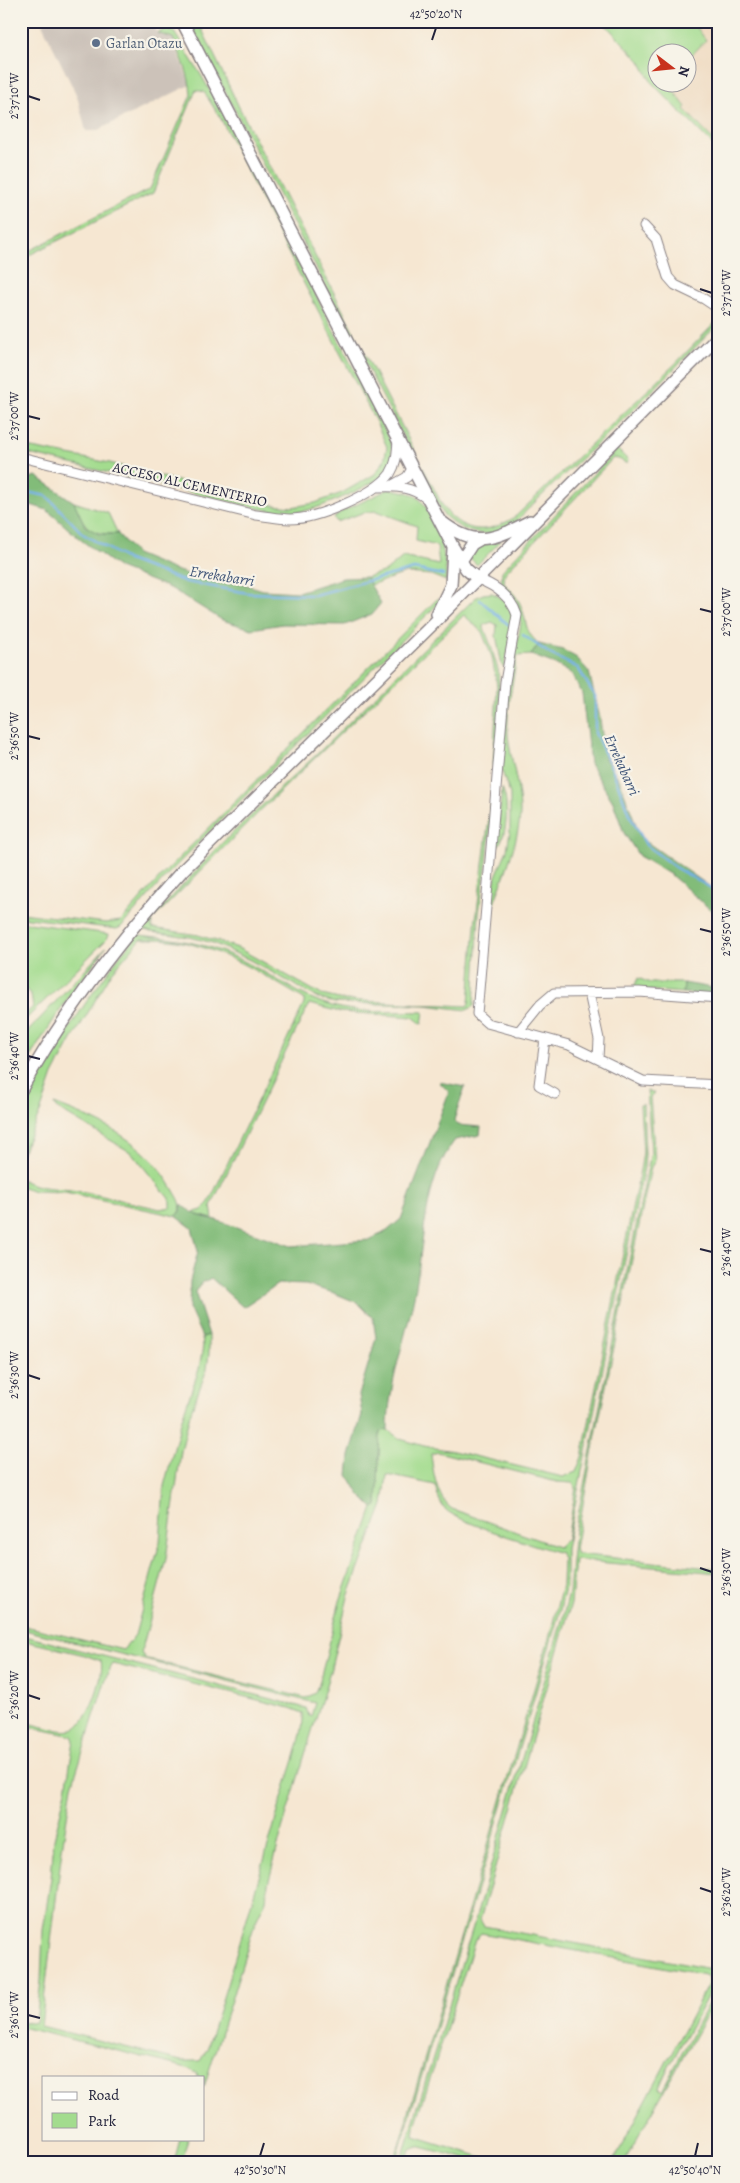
<svg xmlns="http://www.w3.org/2000/svg" width="740" height="2183" font-family="Alegreya,serif">
	<rect width="100%" height="100%" fill="#f7f3e8"/>
	<filter id="ink" filterUnits="userSpaceOnUse"><feTurbulence type="fractalNoise" baseFrequency=".02" numOctaves="2"/><feDisplacementMap in="SourceGraphic" scale="10" xChannelSelector="R" yChannelSelector="G"/><feConvolveMatrix kernelMatrix="1 2 1 2 8 2 1 2 1" color-interpolation-filters="sRGB"/></filter>
	<filter id="wash" filterUnits="userSpaceOnUse"><feTurbulence type="fractalNoise" baseFrequency=".0096" numOctaves="4" result="noise"/><feDisplacementMap in="SourceGraphic" scale="20" xChannelSelector="R" yChannelSelector="G"/><feGaussianBlur stdDeviation="1.12" result="paint"/><feColorMatrix in="noise" values="0 0 0 0 0 0 0 0 0 0 0 0 0 0 0 0 0 1.4 0 .05"/><feComposite in="paint" operator="in"/></filter>
	<g filter="url(#wash)">
		<rect width="100%" height="100%" fill="#f6e7d2"/>
		<path fill="#eed7bb" d="M692,21H719V146L683,109L686,107L672,89L674,83L688,82V59L706,40Z"/>
		<path fill="#ccc2b9" d="M49,21H154L157,33L173,38L190,85L96,131H86L77,96L42,24Z"/>
		<path fill="#a3dc8e" stroke="#627f64" fill-rule="evenodd" d="M189,21H198L239,107L432,485C437,494 441,505 448,513C469,536 493,532 516,516L674,365L719,319V323C683,360 647,397 610,432C576,464 541,494 510,528C483,539 464,534 443,514Z
			M602,21H692L706,40L688,59V52H658V82L674,83L672,89L686,107L684,109L719,146V151L652,83L640,61Z
			M167,29L174,32L201,75L222,112L390,440C393,451 393,464 385,473C376,484 323,507 308,510C293,514 276,511 261,509L21,452V446L110,463L264,504L292,507L315,503L342,493L375,474L384,461L387,447L376,422L284,245L221,119L204,92L196,90L153,193L21,259V255L150,189L191,95C190,75 181,56 173,38L157,33Z
			M617,449L628,460L627,464L619,459L613,458L505,573L504,583C510,590 518,597 521,606C528,623 523,630 539,644L531,655L517,656C513,682 506,710 508,736C511,761 520,787 520,812C520,840 500,885 491,912H488L496,876L507,850L510,831V794L502,771L508,691L521,623L517,603L501,583L502,571Z
			M389,489C396,490 405,491 412,494C434,503 448,559 446,581L431,575L406,573L371,585L366,577L386,571L403,557L439,565L437,546L416,541L417,526L376,511L362,513L337,522L334,518L339,513Z
			M74,502L108,513L118,534C87,534 86,529 74,502Z
			M501,541L477,565L468,556L480,545Z
			M492,593C526,607 510,639 504,667L502,666L496,635L497,625L492,622L483,625L491,646L498,670L500,695L496,772L487,862L479,912L474,1006L467,1010L425,1005L335,1003L320,999L250,960L213,943L190,937L151,932L142,929L224,841L315,756L475,598L483,594ZM464,615L482,632L492,657L497,686L492,795L475,926L469,1003L467,1006L343,1000L322,995L238,948L198,935L152,928V920L262,809Z
			M438,598L439,601L436,606L208,833L169,873L121,927L117,929L21,917V913L106,923L121,921L164,873Z
			M502,788C509,803 508,833 498,846L497,841Z
			M21,922L109,934L107,939L21,1024V1018L33,1007L31,995L21,984Z
			M138,935C180,939 213,944 251,965C278,979 303,998 332,1006C361,1014 394,1011 424,1012L422,1024L413,1017L340,1012L309,1004L211,1206L213,1219L191,1213L202,1210L209,1202L304,1004V999C263,975 224,949 176,941C164,939 152,939 141,939L112,972L70,1043L53,1075L41,1110L21,1155V1108L38,1076L87,1001L120,955Z
			M106,947L64,1004L21,1071V1039Z
			M638,978L650,983H684L683,993L633,989Z
			M647,1090L654,1093L650,1097L655,1161L651,1167L592,1454L575,1549L577,1554L719,1569V1573L575,1560L571,1604L480,1920L484,1926L711,1969L719,1964V1975L665,2074L659,2088L662,2091L719,1983V1993L624,2162H613L707,1986L709,1978L705,1975L481,1933L475,1940L415,2126L414,2136L498,2162H478L417,2146L410,2149L406,2162H401L473,1927L563,1617L569,1593L575,1530L651,1152Z
			M54,1104C105,1123 145,1141 173,1189C179,1200 185,1205 176,1216L65,1192L35,1191L21,1187V1179C39,1190 58,1187 77,1191C105,1196 133,1203 160,1209L171,1207V1201L132,1153L56,1108Z
			M643,1104L645,1154L644,1167L566,1549V1584L559,1614L396,2162H394L550,1635L562,1585L563,1559L560,1553C536,1545 460,1524 445,1509C439,1502 437,1493 435,1485L387,1475L383,1505L348,1597L330,1672L282,1830L268,1884L266,1900L255,1923L204,2087V2077H197L198,2074L187,2068L21,2027V2021L30,2023L36,2022L41,1980L43,1930L51,1878L54,1839L66,1790L74,1740L72,1736L21,1725V1721C34,1724 60,1733 72,1730C88,1725 105,1676 101,1661L85,1655L21,1640V1635L306,1708L309,1716H311L315,1703L21,1629V1625L123,1650L135,1635L160,1542L164,1486L182,1418L199,1369L203,1346L202,1337L209,1335V1353L207,1369L190,1414L181,1451L166,1559L141,1653L146,1659L306,1698L315,1693L319,1684L340,1601L373,1508L377,1505L380,1430H388L400,1439L424,1446L453,1451L563,1477L576,1472L582,1457L641,1165L643,1152L640,1105ZM438,1452L557,1482L572,1483L576,1487L567,1539L558,1547L452,1509C437,1499 433,1472 431,1454ZM113,1664L290,1708L303,1713C305,1732 288,1777 282,1798C258,1882 233,1966 207,2049L200,2061H181L41,2026L62,1849L72,1786L108,1672Z
			M180,2139H188L182,2162H174Z"/>
		<path fill="#82bc79" stroke="#526f5a" d="M36,476L74,502L85,526L99,534H118L136,554L172,569L203,579L223,583H241L263,590L298,592L343,578L366,577L381,603L372,614L345,625L283,624L252,629L222,620L172,589L119,568L81,540L47,510L21,502V481Z
			M539,644L563,650L577,658L589,672L600,718L605,759L619,779L641,838L709,886L719,897V917L671,875L639,856L624,833L613,802L590,764L582,693L572,674L555,664L531,655Z
			M684,983L719,989V996L683,993Z
			M439,1082L465,1087L454,1120L458,1125L481,1127L480,1135L455,1140C423,1181 424,1247 414,1297C405,1341 388,1384 388,1430L380,1431L377,1506L373,1508L359,1494L348,1475L350,1456L362,1414L359,1395L376,1338L373,1318L358,1303L334,1293L306,1285L278,1284L243,1307L211,1278L200,1284L195,1292L209,1335L202,1337L189,1308L190,1281L198,1251L192,1228L176,1216L181,1210L182,1204C192,1213 199,1217 213,1219L291,1246L369,1240L387,1231L401,1219L449,1092Z"/>
		<g fill="none" stroke-linecap="round" stroke-linejoin="round">
			<path stroke="#74b0e6" stroke-width="2.5" d="M21,491L47,496L83,534L128,560L186,582L248,593L314,595L414,569L443,575
				M480,600L511,627
				M523,635L550,654L578,668L595,696V733L613,771L629,814L646,845L676,868L711,888L719,898"/>
		</g>
	</g>
	<g filter="url(#ink)">
		<g fill="none" stroke-linecap="round" stroke-linejoin="round">
			<g stroke="#8c8486" stroke-width="11">
				<path id="minor" d="M644,226L656,239L668,277L675,285L704,299L719,309
					M21,457L256,515C267,516 279,519 290,519C317,519 374,495 390,474C397,463 397,452 398,441
					M391,486L407,477L412,469
					M378,487C397,486 412,487 427,499
					M478,579C496,586 511,596 517,615L505,682L477,1014L487,1023L569,1045L643,1081L719,1085
					M589,993L599,1039L598,1059
					M518,1032L540,1005L554,993L639,992L719,998
					M545,1039L539,1085L555,1094"/>
			</g>
			<g stroke="#8c8486" stroke-width="14">
				<path id="major" d="M182,21L453,547L466,569L478,579
					M442,522C476,549 495,539 530,521
					M461,561L472,544L479,540
					M437,614L451,585L453,549
					M21,1090C66,1009 121,938 183,870L431,626L719,336"/>
			</g>
			<use href="#minor" stroke="#fff" stroke-width="9"/>
			<use href="#major" stroke="#fff" stroke-width="11"/>
		</g>
	</g>
	<path fill="none" stroke="#22223b" stroke-width="2" d="M432,40L436,28M28,96L40,100M700,289L712,293M28,416L40,419M700,609L712,612M28,736L40,739M700,929L712,932M28,1056L40,1059M700,1249L712,1252M28,1375L40,1379M700,1568L712,1572M28,1695L40,1699M700,1888L712,1892M28,2015L40,2018M260,2156L264,2143M695,2156L698,2143"/>
	<circle fill="#5c6f8a" stroke="#f7f3e8" stroke-width="2" cx="96" cy="43" r="5"/>
	<g text-anchor="middle" stroke-width="4.5" stroke-linejoin="round" paint-order="stroke">
		<g font-size="14" fill="#4e5e75" stroke="#f7f3e8" text-anchor="start">
			<text x="106" y="48">Garlan Otazu</text>
		</g>
		<g font-size="14" fill="#22223b" stroke="#f7f3e8">
			<text transform="translate(190 484) rotate(13)" y="5">ACCESO AL CEMENTERIO</text>
		</g>
		<g font-size="15" font-style="italic" fill="#3f5477" stroke="#f7f3e8">
			<text transform="translate(222 576) rotate(9)" y="5">Errekabarri</text>
			<text transform="translate(622 765) rotate(66)" y="5">Errekabarri</text>
		</g>
	</g>
	<rect width="740" height="2183" fill="none" stroke="#f7f3e8" stroke-width="55"/>
	<rect x="42" y="2076" width="162" height="65" fill="#f7f3e8" stroke="#a29fa3"/>
	<rect x="52" y="2092" width="25" height="8" fill="#ffffff" stroke="#a29fa3"/>
	<text x="88" y="2100" font-size="15" fill="#22223b">Road</text>
	<rect x="52" y="2113" width="25" height="15" fill="#a3dc8e" stroke="#a29fa3"/>
	<text x="88" y="2126" font-size="15" fill="#22223b">Park</text>
	<g transform="translate(672 68) rotate(106)"><circle r="24" fill="#f7f3e8" stroke="#a29fa3"/>
	<path d="M0-4L9 19L0 12L-9 19Z" fill="#c8321e"/>
	<text y="-8" font-size="14" font-weight="bold" text-anchor="middle" fill="#22223b">N</text>
	</g>
	<rect x="28" y="28" width="684" height="2128" fill="none" stroke="#22223b" stroke-width="2"/>
	<g font-size="12" text-anchor="middle" fill="#22223b">
		<text x="436" y="18">42°50'20"N</text>
		<text transform="translate(14 96) rotate(-90)" y="4">2°37'10"W</text>
		<text transform="translate(726 293) rotate(-90)" y="4">2°37'10"W</text>
		<text transform="translate(14 416) rotate(-90)" y="4">2°37'00"W</text>
		<text transform="translate(726 612) rotate(-90)" y="4">2°37'00"W</text>
		<text transform="translate(14 736) rotate(-90)" y="4">2°36'50"W</text>
		<text transform="translate(726 932) rotate(-90)" y="4">2°36'50"W</text>
		<text transform="translate(14 1056) rotate(-90)" y="4">2°36'40"W</text>
		<text transform="translate(726 1252) rotate(-90)" y="4">2°36'40"W</text>
		<text transform="translate(14 1375) rotate(-90)" y="4">2°36'30"W</text>
		<text transform="translate(726 1572) rotate(-90)" y="4">2°36'30"W</text>
		<text transform="translate(14 1695) rotate(-90)" y="4">2°36'20"W</text>
		<text transform="translate(726 1892) rotate(-90)" y="4">2°36'20"W</text>
		<text transform="translate(14 2015) rotate(-90)" y="4">2°36'10"W</text>
		<text x="260" y="2174">42°50'30"N</text>
		<text x="695" y="2174">42°50'40"N</text>
	</g>
</svg>
